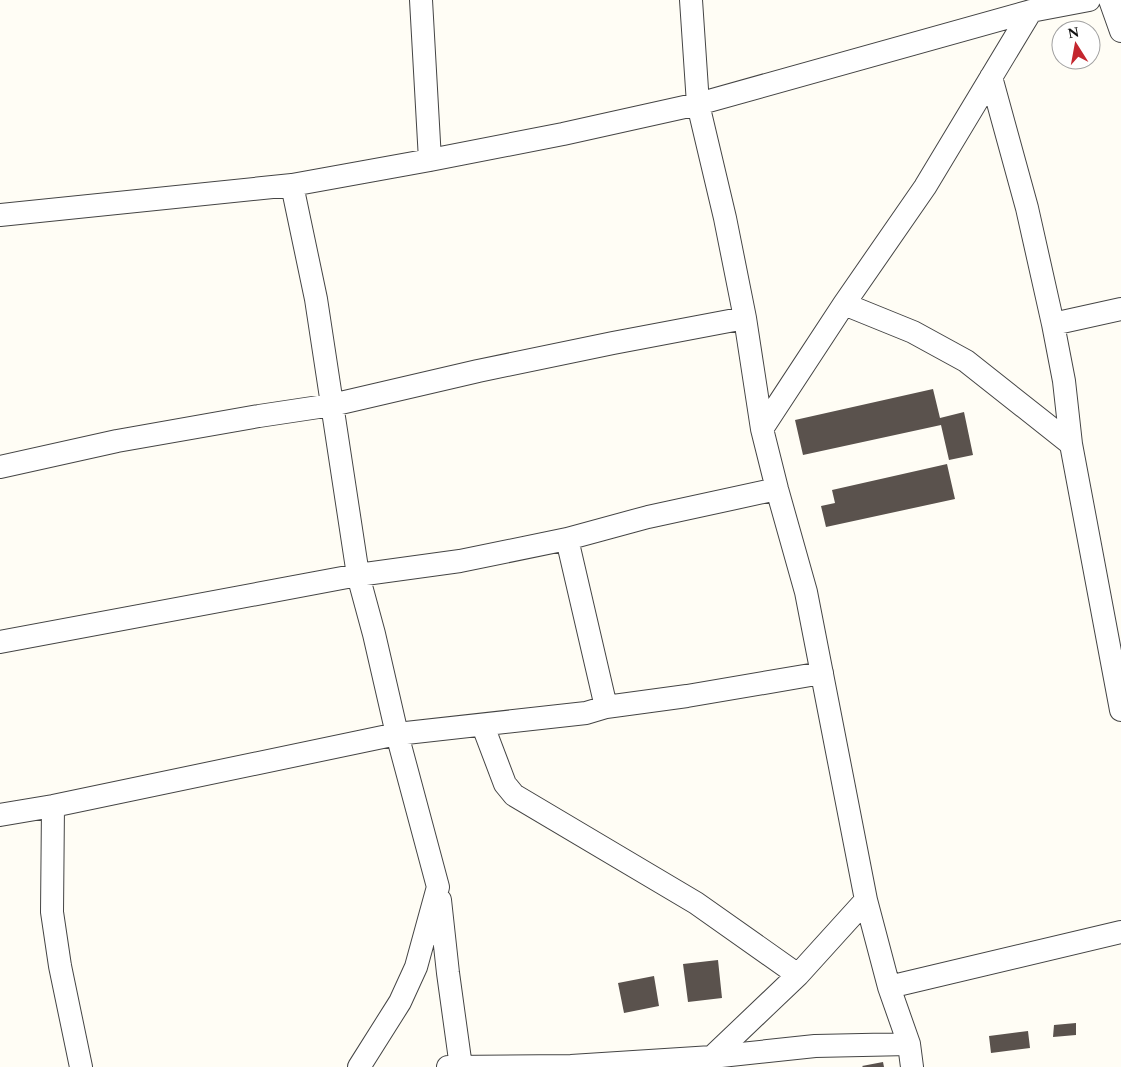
<svg xmlns="http://www.w3.org/2000/svg" width="1121" height="1067" font-family="Spectral,serif">
	<rect width="100%" height="100%" fill="#fffdf5"/>
	<path fill="#5a524d" d="M933,389L940,418L964,412L973,455L949,460L941,425L803,455L795,420Z
		M947,464L955,499L826,527L821,506L835,503L832,490Z
		M718,960L722,998L688,1002L683,964Z
		M654,976L659,1006L624,1013L618,983Z
		M1076,1023V1035L1053,1037L1054,1025Z
		M1028,1031L1030,1048L991,1053L989,1036Z
		M883,1062L884,1067H863L862,1066Z"/>
	<g fill="none" stroke-linecap="round" stroke-linejoin="round">
		<g stroke="#444" stroke-width="24">
			<path id="minor" d="M421,0L430,160
				M691,0L698,104L725,218L745,318L762,429L777,489L806,592L866,900L889,987L909,1044L912,1067
				M1110,0L1121,31
				M991,77L1027,208L1053,324L1064,381L1071,444L1121,710
				M292,185L316,299L358,575L374,634L397,734L438,887L416,967L400,1002L359,1067
				M0,215L292,185L430,160L563,134L698,104L1031,11L1089,0
				M844,304L913,332L966,361L1071,444
				M1053,324L1121,309
				M762,429L844,304L925,187L1031,11
				M0,467L117,441L259,416L332,405L478,371L613,343L745,318
				M567,539L606,707
				M0,642L358,575L460,561L567,539L648,517L777,489
				M483,726L505,784L514,795L696,903L798,975
				M53,806L52,912L60,966L81,1067
				M0,815L53,806L397,734L586,713L606,707L687,696L822,673
				M440,900L448,973L461,1067
				M889,987L1121,932
				M712,1057L798,975L866,900
				M448,1067L571,1066L712,1057L815,1046L909,1044"/>
		</g>
		<use href="#minor" stroke="#fff" stroke-width="22"/>
	</g>
	<g transform="translate(1076 45) rotate(349)"><circle r="24" fill="#ffffff" stroke="#a0a0a0"/>
	<path d="M0-4L9 19L0 12L-9 19Z" fill="#c4262e"/>
	<text y="-8" font-size="14" font-weight="bold" text-anchor="middle" fill="#111111">N</text>
	</g>
</svg>
